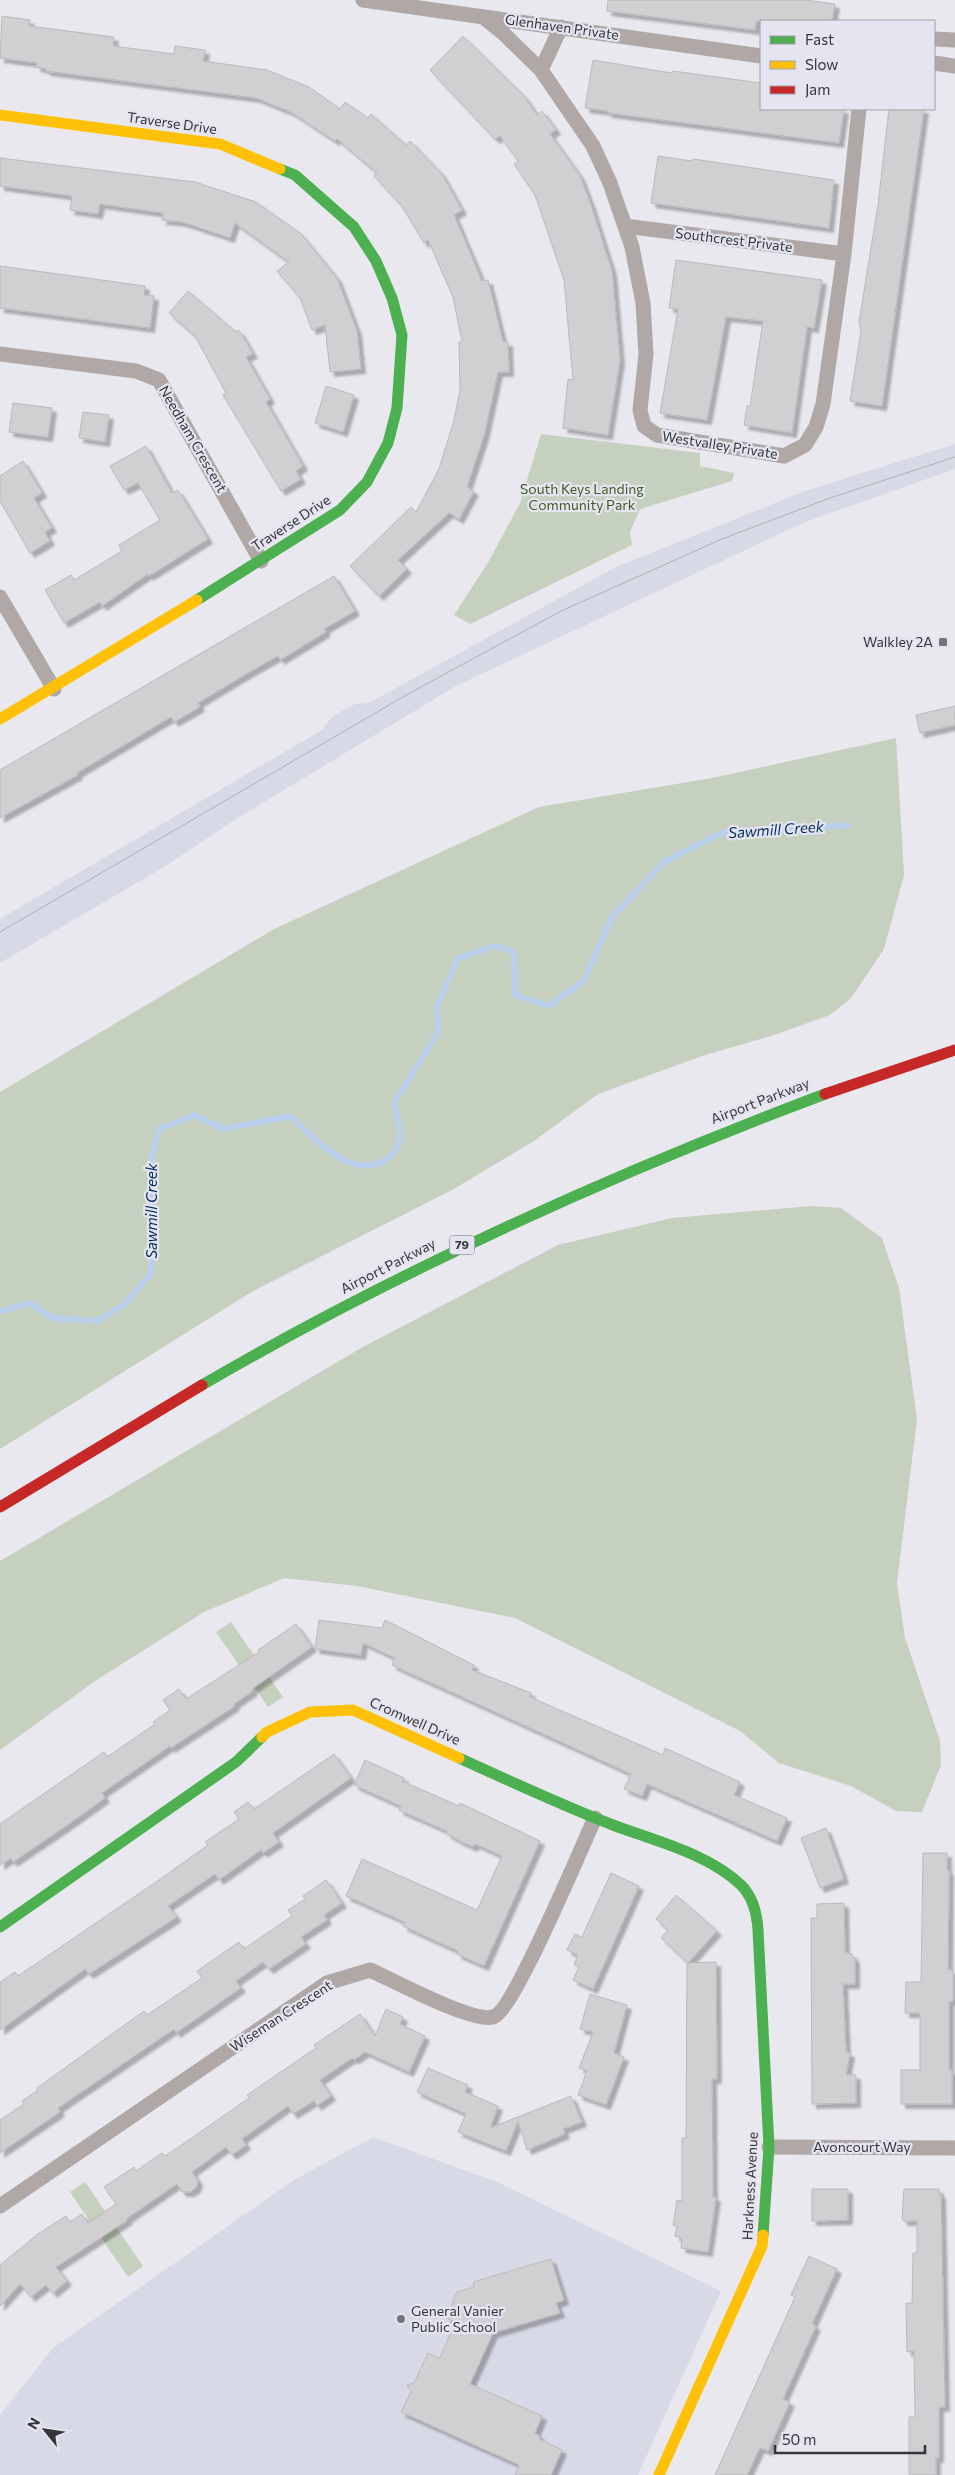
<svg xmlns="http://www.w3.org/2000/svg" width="955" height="2475" font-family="Commissioner,sans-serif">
	<defs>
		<filter id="shadow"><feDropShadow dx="4.5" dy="4.5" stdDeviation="1" flood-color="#0004"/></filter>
	</defs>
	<rect width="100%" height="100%" fill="#e8e8ee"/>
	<path fill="#d8d9e6" d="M955,444V469L805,522L456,686L241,816L164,867L0,963V919L322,730L332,717L355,704L369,703L616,567L805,491Z
		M373,2137L497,2182L721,2291L638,2475H0V2415L53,2348L294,2180Z"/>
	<path fill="#c5d0be" d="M541,434L700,453V466L734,473L732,481L640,509L630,532L632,545L470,624L454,615L489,561L520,503Z
		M896,738L904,875L884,949L851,998L830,1015L774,1035L702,1056L598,1094L534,1141L452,1190L253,1291L0,1449V1092L274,929L539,807L712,778Z
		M812,1206L841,1208L882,1238L899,1288L917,1419L897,1583L905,1638L940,1741L941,1765L922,1812L896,1811L851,1786L779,1763L740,1731L515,1618L357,1586L284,1578L204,1612L95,1681L0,1750V1561L361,1348L558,1245L672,1218Z
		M231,1622L283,1697L268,1707L216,1632Z
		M85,2182L143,2266L128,2277L70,2192Z"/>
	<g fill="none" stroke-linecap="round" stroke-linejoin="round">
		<path stroke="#bad0ed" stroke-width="6" d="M0,1311L30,1303L52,1318L97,1321L125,1304L151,1273V1158L159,1129L194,1115L224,1129L290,1116C313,1137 354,1183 387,1159C395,1153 399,1147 400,1137C401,1127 396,1113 394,1103L438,1032L437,1006L458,958L495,946L514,952L515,995L549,1006L584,980L612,917L665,861L721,833L848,825"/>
	</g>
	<path fill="#d1cfd1" stroke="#bbb9bb" filter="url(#shadow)" d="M608,0H805L835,4L832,21H756L755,30L607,11Z
		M2,16L30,20L29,26L114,37L113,46L174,54L175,46L205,50L203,61L267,70L309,87L340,109L345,102L368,118L371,114L406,145L410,141L441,173L462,210L454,215L482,281L488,280L503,342H508L509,372H498L484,436L467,487L474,491L459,519L449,513L398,560L407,569L379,596L350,566L411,507L416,512L439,469L454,420L460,390L459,342H462L453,297L428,240L424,243L401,205L374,176L377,173L337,139L335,141L291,112L256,98L46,71V69L36,67L37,63L0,58Z
		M463,36L524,96L537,115L542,111L556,130L550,134L580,176L591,205L612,271L620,360L608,435L563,428L568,379L573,380L564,280L535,195L514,164L518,161L500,136L495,139L430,70Z
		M593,60L671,73L673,71L761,83V109H844L839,143L608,113V111L585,108Z
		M889,109H924L882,406L850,401L861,331L859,322L878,205Z
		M658,156L692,161L693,159L834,180L829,228L651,203Z
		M0,158L195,182L256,202L300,233L337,278L357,331L361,369L330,372L325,325L312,330L300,298L277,271L289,262L235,223L230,238L182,222L162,220L163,213L100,204L98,214L70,210L72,196L0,186Z
		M676,260L822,280L814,328L807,327L792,433L744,425L747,406H750L763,321L726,317L707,420L660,413L678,309L669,308Z
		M0,266L145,286L144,295L154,296L150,328L0,308Z
		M188,291L236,332L239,330L253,354L246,357L270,399L266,402L303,466L296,471L301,479L281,491L223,395L226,393L195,336L169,313Z
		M326,386L354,395L343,432L315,423Z
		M13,403L52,408L48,437L9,432Z
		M83,412L109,415L105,442L79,438Z
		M146,446L172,493L178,490L208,539L149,576L148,574L102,606L100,602L64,623L45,590L71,575L74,580L122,551L119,545L160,520L138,483L124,490L110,466Z
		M23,461L42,493L34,498L52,528L45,532L50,541L30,553L0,501V476Z
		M334,576L355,611L324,629L326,632L280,660L278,656L246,674L198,703L200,707L174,722L171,717L77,773L78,775L0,818V770Z
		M955,706V725L920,733L916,715Z
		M319,1620L382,1628L385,1620L474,1665L472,1670L531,1693L530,1697L663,1755L665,1748L740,1782L734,1795L787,1818L777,1841L647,1784L642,1796L624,1789L631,1774L392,1665L395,1658L363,1643L361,1655L315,1649Z
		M296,1624L312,1647L252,1689L253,1691L234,1704L235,1706L171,1748L170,1746L102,1793L105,1798L69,1824L13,1862L11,1858L0,1865V1824L104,1752L107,1757L155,1724L153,1722L170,1710L163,1700L179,1689L186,1699L259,1652L258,1650Z
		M334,1754L351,1778L273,1833L279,1842L263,1853L261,1850L219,1880L215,1874L168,1906L177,1917L89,1974L85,1969L0,2030V1982L15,1972L18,1976L159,1880L208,1845L205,1842L239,1819L234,1812L248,1802L254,1809Z
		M365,1760L404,1778L402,1781L459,1806L460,1803L540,1841L484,1966L457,1954L458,1951L403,1926L405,1922L346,1896L362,1859L477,1910L502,1856L475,1844L473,1847L458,1840L446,1833L447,1831L399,1810L401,1806L354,1785Z
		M826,1828L844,1879L820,1888L801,1838Z
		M923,1853H947V1871H949L948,1970H953V2001L949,2002V2070H952V2104H901V2070H920V2013H905L906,1982H921Z
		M611,1873L639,1886L593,1989L573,1980L579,1967L574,1965L578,1955L567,1950L575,1934L582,1937Z
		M326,1880L342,1903L324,1915L327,1920L301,1937L306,1944L269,1969L263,1962L236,1981L241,1988L176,2033L174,2029L58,2108L60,2112L0,2153V2120L24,2104L22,2101L38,2090L37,2088L144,2011L147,2015L202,1978L197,1971L239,1942L244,1949L292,1916L288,1910L305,1899L303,1896Z
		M676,1895L717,1931L688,1963L661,1938L668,1930L656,1919Z
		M844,1903L845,1953L852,1954L853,1958H855V1984H843L846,2052L850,2053L846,2075H856V2103L812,2104L811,1918H817V1904Z
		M716,1962L717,2079H712L713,2197H716L708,2252L681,2248L682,2238L675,2236L677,2226L673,2225L677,2200L682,2201V2138H686L687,1963Z
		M590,1994L627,2005L614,2053L624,2057L606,2105L578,2095L587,2071L579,2068L593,2032L580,2029Z
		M386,2009L403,2017L400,2024L425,2036L409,2072L365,2052L354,2060L352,2058L320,2080L331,2096L317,2106L314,2101L293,2114L288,2106L242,2139L246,2145L232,2155L226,2147L192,2172L198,2181L196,2188L190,2192H182L177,2184L126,2219L128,2220L56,2267L67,2281L53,2293L46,2285L31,2297L20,2284L0,2306V2265L38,2234L66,2216L70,2222L82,2214L88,2223L116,2204L104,2187L134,2167L136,2171L162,2153L165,2156L183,2144L249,2098L247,2095L316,2048L314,2045L360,2014L375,2036Z
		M428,2068L468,2085L465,2092L498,2106L490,2128L571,2096L582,2122L563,2129L565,2134L527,2150L518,2121L506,2151L458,2132L466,2114L417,2092Z
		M812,2189H848V2220L812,2221Z
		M904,2189H939V2194H941L945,2407H939V2458H936V2475H909V2417H915L914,2351L907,2352L906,2303H912L913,2253H917V2221H904L902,2219Z
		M809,2256L837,2269L812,2324L816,2326L783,2399L790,2402L768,2451L760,2448L747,2475H715L795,2297L791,2295Z
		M551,2259L564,2300L556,2303L560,2313L493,2333L470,2384L542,2416L535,2433L540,2436L539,2439L562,2450L551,2475H515L519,2465L401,2412L411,2392L407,2385L414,2383L428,2353L440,2358L455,2322L446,2318L457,2292L474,2287L473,2282Z"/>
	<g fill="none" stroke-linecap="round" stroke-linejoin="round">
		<path stroke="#afa8a6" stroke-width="15" d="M363,0L761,56
			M483,17L503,33L541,70
			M561,27L541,70L593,146L610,183L632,247L643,303L646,354L640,410L644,426L657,435L784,456L805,445L816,427L823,404L844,254L859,109
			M934,39L955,40
			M934,63L955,66
			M625,226L844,254
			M0,354L136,371L159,380L261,561
			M0,597L54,689
			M769,2147L955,2148
			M0,2206L327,1983L370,1970C393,1980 472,2023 493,2017C513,2012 582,1846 595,1818"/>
		<path stroke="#4caf50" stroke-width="11" d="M197,600L340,510L367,482L388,443L397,408L402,335L392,298L376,261L354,227L295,175L280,169
			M202,1385C401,1269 610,1175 825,1094
			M459,1758C510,1781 561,1805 613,1825C655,1841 707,1853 741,1885C753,1897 757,1913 758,1930L769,2147L763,2235
			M0,1927L236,1762L262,1737"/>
		<path stroke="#ffc107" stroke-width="11" d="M0,115L220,144L280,169
			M0,719L197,600
			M262,1737L267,1732L310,1712L353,1710L459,1758
			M659,2475L762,2246L763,2235"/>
		<path stroke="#c62828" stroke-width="11" d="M825,1094L955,1050
			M0,1507L202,1385"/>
		<path stroke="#b1aeb0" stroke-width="1" d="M0,932L408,694L561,611L722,539L830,498L955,457"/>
	</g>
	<g fill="#747479" stroke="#e5e5f1" stroke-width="2">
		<rect x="938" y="637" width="10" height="10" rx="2.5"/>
		<circle cx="401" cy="2319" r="5"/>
	</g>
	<g text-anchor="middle" stroke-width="4.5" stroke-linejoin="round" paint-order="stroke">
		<rect fill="#e5e5f1" stroke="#6a6a71" stroke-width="1" x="449.5" y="1235.5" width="25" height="19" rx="4"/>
		<g font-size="12" font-weight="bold" fill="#35363a">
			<text x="462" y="1249">79</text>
		</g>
		<g font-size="14" fill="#35363a" stroke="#e5e5f1">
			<text transform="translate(562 27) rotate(8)" y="5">Glenhaven Private</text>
			<text transform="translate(172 123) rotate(8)" y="5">Traverse Drive</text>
			<text transform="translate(734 240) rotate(7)" y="5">Southcrest Private</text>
			<text transform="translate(193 439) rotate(60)" y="5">Needham Crescent</text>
			<text transform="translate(720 445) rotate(9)" y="5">Westvalley Private</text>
			<text transform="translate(291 523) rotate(-33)" y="5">Traverse Drive</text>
			<text transform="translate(760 1101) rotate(-21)" y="5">Airport Parkway</text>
			<text transform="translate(388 1266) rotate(-27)" y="5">Airport Parkway</text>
			<text transform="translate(415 1721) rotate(24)" y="5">Cromwell Drive</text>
			<text transform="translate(281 2016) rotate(-33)" y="5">Wiseman Crescent</text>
			<text x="862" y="2152">Avoncourt Way</text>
			<text transform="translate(750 2186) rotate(-87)" y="5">Harkness Avenue</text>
		</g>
		<g font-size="14" fill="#405d1e" stroke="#e5e5f1">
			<text x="582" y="494">South Keys Landing<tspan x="582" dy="16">Community Park</tspan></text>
		</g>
		<g font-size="14" fill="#35363a" stroke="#e5e5f1" text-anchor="end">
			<text x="933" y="647">Walkley 2A</text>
			<text x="411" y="2316" text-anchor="start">General Vanier<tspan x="411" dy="16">Public School</tspan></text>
		</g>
		<g font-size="15" font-style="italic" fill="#012c5c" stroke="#e5e5f1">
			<text transform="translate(776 830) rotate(-4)" y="5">Sawmill Creek</text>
			<text transform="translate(152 1211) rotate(-90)" y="5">Sawmill Creek</text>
		</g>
	</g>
	<rect x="760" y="20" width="175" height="90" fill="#e5e5f1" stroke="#9f9fa8"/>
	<rect x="770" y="36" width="25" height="8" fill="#4caf50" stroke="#9f9fa8"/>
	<text x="805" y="45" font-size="15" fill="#35363a">Fast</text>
	<rect x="770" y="61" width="25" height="8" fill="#ffc107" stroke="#9f9fa8"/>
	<text x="805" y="70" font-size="15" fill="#35363a">Slow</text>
	<rect x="770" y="86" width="25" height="8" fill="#c62828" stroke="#9f9fa8"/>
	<text x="805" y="95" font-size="15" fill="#35363a">Jam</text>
	<g transform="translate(45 2430) rotate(300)" stroke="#e5e5f1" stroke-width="4" paint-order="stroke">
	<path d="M0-4L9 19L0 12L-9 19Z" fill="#35363a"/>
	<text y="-8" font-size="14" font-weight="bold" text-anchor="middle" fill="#35363a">N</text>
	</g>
	<path d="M775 2445v8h150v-8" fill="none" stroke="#35363a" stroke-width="2.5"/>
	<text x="782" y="2445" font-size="15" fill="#35363a" stroke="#e5e5f1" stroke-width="4" paint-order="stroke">50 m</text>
</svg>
